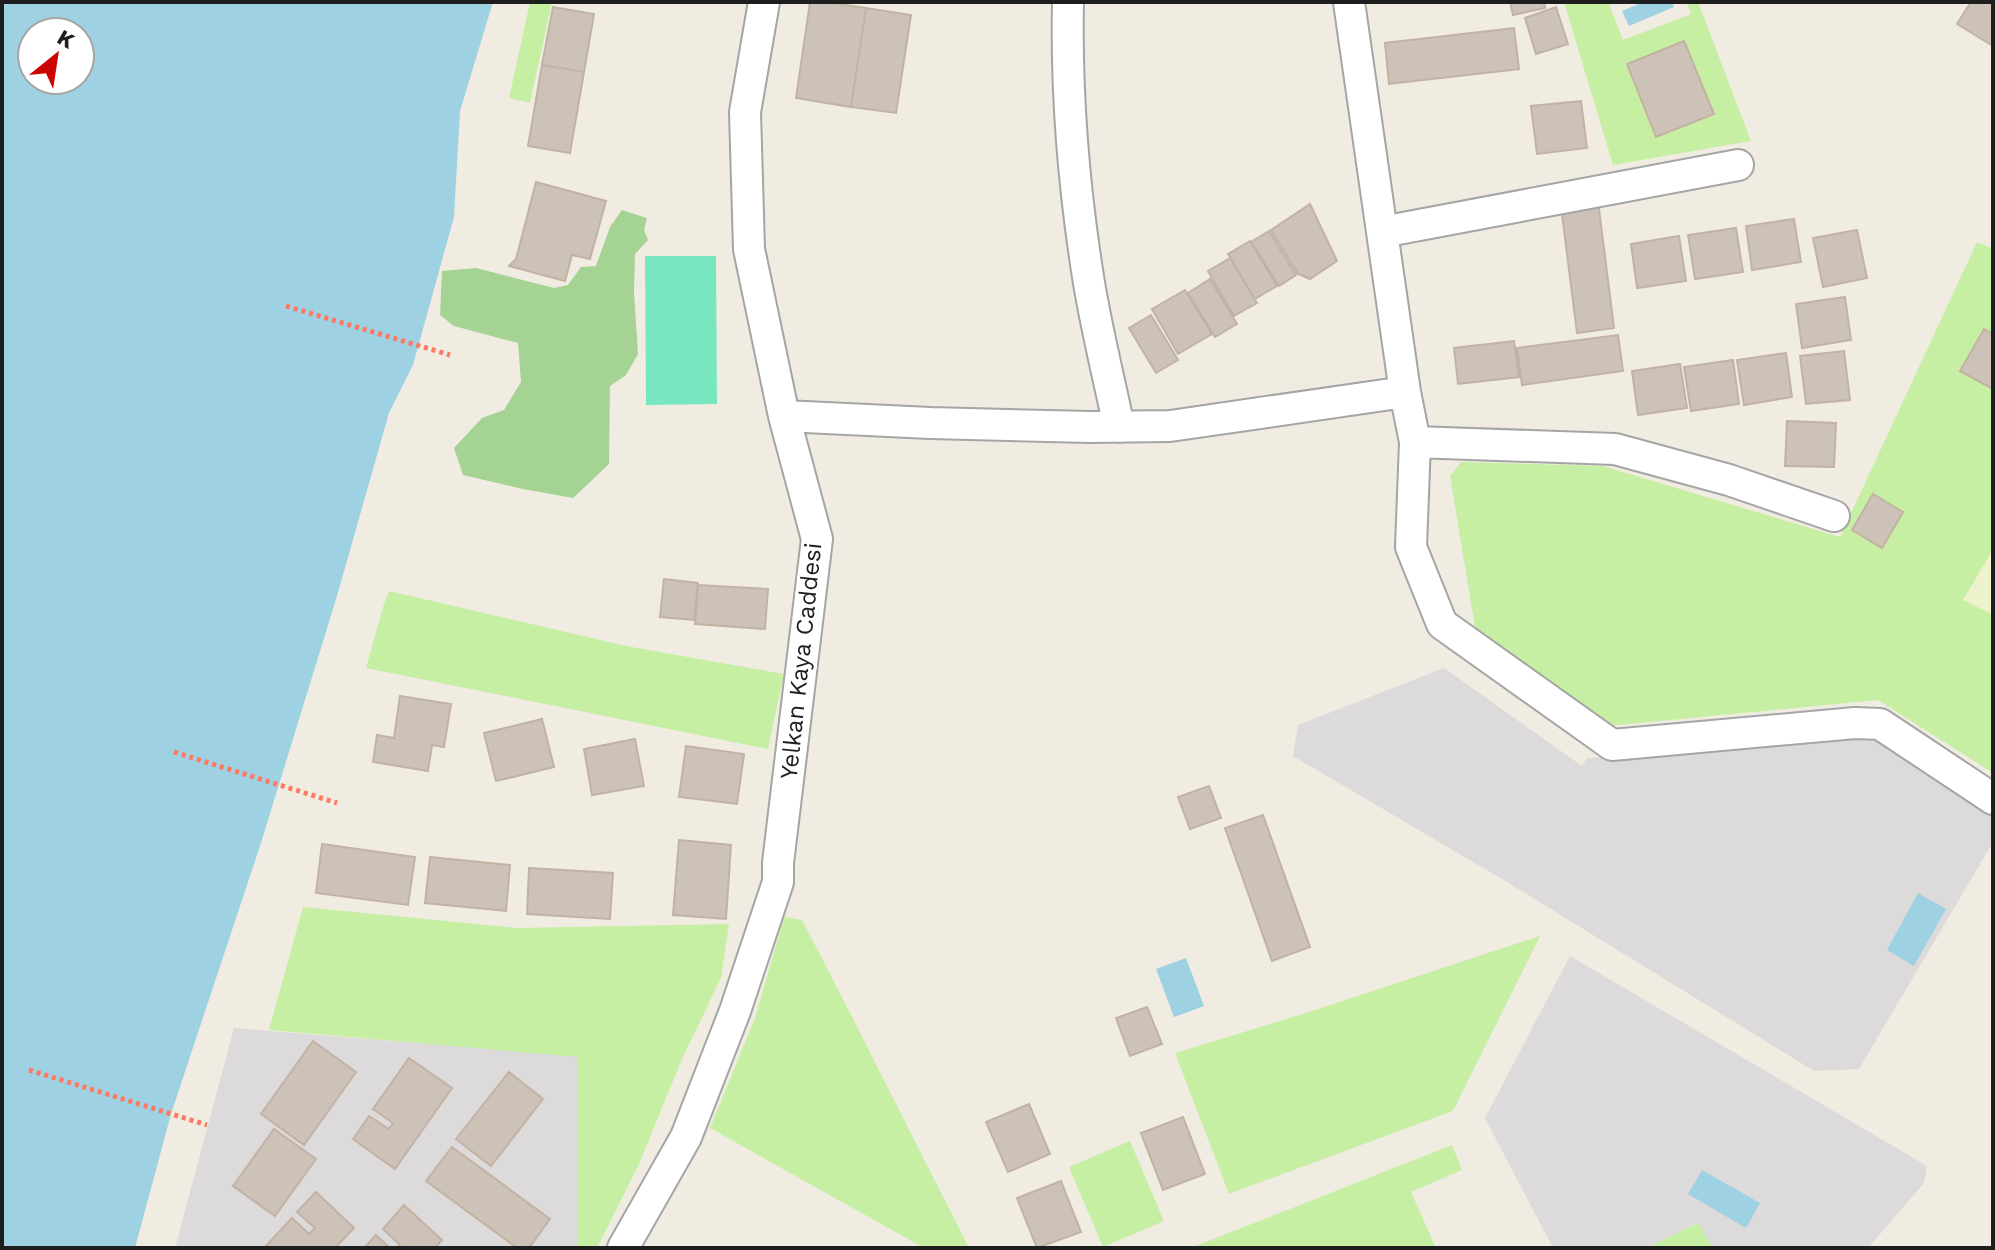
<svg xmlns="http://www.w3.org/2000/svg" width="1995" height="1250" font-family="'Work Sans',sans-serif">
	<rect width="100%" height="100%" fill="#f0ece2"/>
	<path fill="#dcdada" d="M1444,668L1582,766L1587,758L1874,736L1993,813V842L1859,1069L1814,1071L1507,882L1293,756L1298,725Z
		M1570,956L1927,1166L1924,1183L1868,1248H1713L1697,1223L1646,1248H1553L1485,1118Z
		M234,1028L578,1056V1248H175Z"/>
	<path fill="#edf1cc" d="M1993,549V615L1962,600Z"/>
	<path fill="#c6efa3" d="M530,2H552L530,103L509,98Z
		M1564,2H1611L1609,4L1623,40L1691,14L1687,2H1698L1751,141L1613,165Z
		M1977,242L1993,249V549L1963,600L1993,615V773L1878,700L1608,726L1475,627L1450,476L1461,462L1603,466L1840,537Z
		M389,591L626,646L784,674L768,749L366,668L384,604Z
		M303,907L517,928L729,924L721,978L682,1059L639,1164L597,1248H578V1057L269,1030Z
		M784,917L802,920L844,1001L969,1248H924L710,1128L755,1018Z
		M1540,936L1453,1111L1229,1194L1175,1053L1306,1013Z
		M1130,1141L1164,1221L1103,1247L1069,1167Z
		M1452,1145L1462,1170L1411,1192L1436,1248H1193V1247Z
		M1698,1223L1713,1248H1646Z"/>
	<path fill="#a4d393" d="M622,210L647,218L644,230L648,240L635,254L634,292L638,354L626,375L610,386L609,464L573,498L523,489L463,475L454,448L482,418L504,410L521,382L518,343L454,326L440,315L442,271L476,268L554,288L568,285L581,267L596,266L610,227Z"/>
	<path fill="#78e7bf" d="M645,256H716L717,404L646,405Z"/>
	<path fill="#9ed1e2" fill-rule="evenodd" d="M2,2H493L460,111L454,217L413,365L389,413L337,596L260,846L171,1114L135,1248H2ZM32,32H80V80H32Z
		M1643,2H1672L1674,7L1629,26L1622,11Z
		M1918,893L1946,909L1914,966L1887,950Z
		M1186,958L1204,1006L1174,1017L1156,969Z
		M1702,1170L1760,1203L1746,1228L1688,1194Z"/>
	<path fill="#ccc2b8" stroke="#c3b2a3" stroke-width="2" d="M810,2H827L866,8L851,107L796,98Z
		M1510,2H1544L1545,8L1513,15Z
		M1971,2H1993V46L1957,24Z
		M553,7L594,14L584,72L542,65Z
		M1556,7L1568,44L1536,54L1525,18Z
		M866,8L911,15L896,113L851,107Z
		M1514,28L1519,69L1389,84L1385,43Z
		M1684,41L1714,114L1656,137L1627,64Z
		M542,65L584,72L570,153L528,146Z
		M1581,101L1587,148L1537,154L1531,106Z
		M536,182L606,201L590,259L572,255L565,281L509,266L516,259Z
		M1598,201L1614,328L1577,333L1561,206Z
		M1310,204L1337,261L1310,279L1298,274L1271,230Z
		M1794,219L1801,262L1752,270L1746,226Z
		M1736,228L1743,272L1695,279L1688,235Z
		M1857,230L1867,278L1823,287L1813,238Z
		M1269,231L1296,275L1279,286L1251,242Z
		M1679,236L1686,281L1637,288L1631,244Z
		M1250,241L1277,286L1255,299L1228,254Z
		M1230,258L1257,303L1234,316L1208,271Z
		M1210,279L1237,324L1215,337L1188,293Z
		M1185,290L1212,334L1178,354L1152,309Z
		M1845,297L1851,340L1802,348L1796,304Z
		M1151,315L1178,360L1156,373L1129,328Z
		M1984,329L1993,334V389L1960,371Z
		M1618,335L1623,371L1522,385L1517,348Z
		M1514,341L1519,377L1458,384L1454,348Z
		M1844,351L1850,400L1806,404L1800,356Z
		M1786,353L1792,397L1744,405L1737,360Z
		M1733,360L1739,404L1691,411L1684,367Z
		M1680,364L1687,408L1638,415L1632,371Z
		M1787,421L1836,423L1834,467L1785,466Z
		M1873,494L1903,512L1882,548L1852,530Z
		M664,579L698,583L694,620L660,617Z
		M698,585L768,589L765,629L695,624Z
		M400,696L451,704L444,747L432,745L428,771L373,762L377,735L394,738Z
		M542,719L554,767L496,781L484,733Z
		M635,739L644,786L592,795L584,749Z
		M686,746L744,754L737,804L679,797Z
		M1209,786L1221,818L1190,829L1178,797Z
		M1263,815L1310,947L1272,961L1225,828Z
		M679,840L731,845L726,919L673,915Z
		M322,844L415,857L408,905L316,893Z
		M430,857L510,865L506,911L425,903Z
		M529,868L613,873L610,919L527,914Z
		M1147,1007L1162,1044L1130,1056L1116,1018Z
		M313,1041L356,1072L304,1145L261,1114Z
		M409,1058L452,1088L395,1169L353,1139L369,1116L389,1129L393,1123L373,1109Z
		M509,1072L543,1099L491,1166L456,1139Z
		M1029,1104L1050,1154L1008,1172L986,1122Z
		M1183,1117L1205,1174L1163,1190L1141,1133Z
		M274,1129L316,1159L275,1216L233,1186Z
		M452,1147L550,1219L529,1248H517L426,1181Z
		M1061,1181L1081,1232L1037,1248L1017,1198Z
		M316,1192L354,1228L335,1248H264L292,1218L309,1234L315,1228L297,1212Z
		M404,1205L442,1240L435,1248H397L400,1245L383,1229Z
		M376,1235L390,1248H364Z"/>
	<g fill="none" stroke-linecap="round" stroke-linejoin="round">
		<g stroke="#a5a5a5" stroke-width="34">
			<path id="minor" d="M1068,2C1066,96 1074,190 1089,283C1097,331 1109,379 1119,427
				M1349,2L1405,392L1415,442L1411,547L1442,624L1612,745L1855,723L1880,724L1993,799
				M1382,232L1738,165
				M784,416L930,423L1090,427L1170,426L1405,392
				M1415,442L1615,449L1729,480L1834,516
				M623,1248L686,1137L735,1011L778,882V863L817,539L784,416L749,249L745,112L764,2"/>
		</g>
		<path stroke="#ff7864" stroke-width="5" stroke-dasharray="4 4" stroke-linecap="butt" d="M286,306L450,355
			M174,752L337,803
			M29,1070L207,1125"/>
		<use href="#minor" stroke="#fff" stroke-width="30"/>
	</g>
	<g text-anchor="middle" stroke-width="6" stroke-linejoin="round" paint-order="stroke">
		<g font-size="24" fill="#1e1e1e" stroke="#fff">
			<text transform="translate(801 661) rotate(-84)" y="8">Yelkan Kaya Caddesi</text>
		</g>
	</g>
	<rect width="1995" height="1250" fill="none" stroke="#1e1e1e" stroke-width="8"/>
	<g transform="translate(56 56) rotate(30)"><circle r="38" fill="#ffffff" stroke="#a5a5a5" stroke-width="2"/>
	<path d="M0-6L14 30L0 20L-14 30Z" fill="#cb0500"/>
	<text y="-12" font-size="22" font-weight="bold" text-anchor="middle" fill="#1e1e1e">K</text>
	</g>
</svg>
